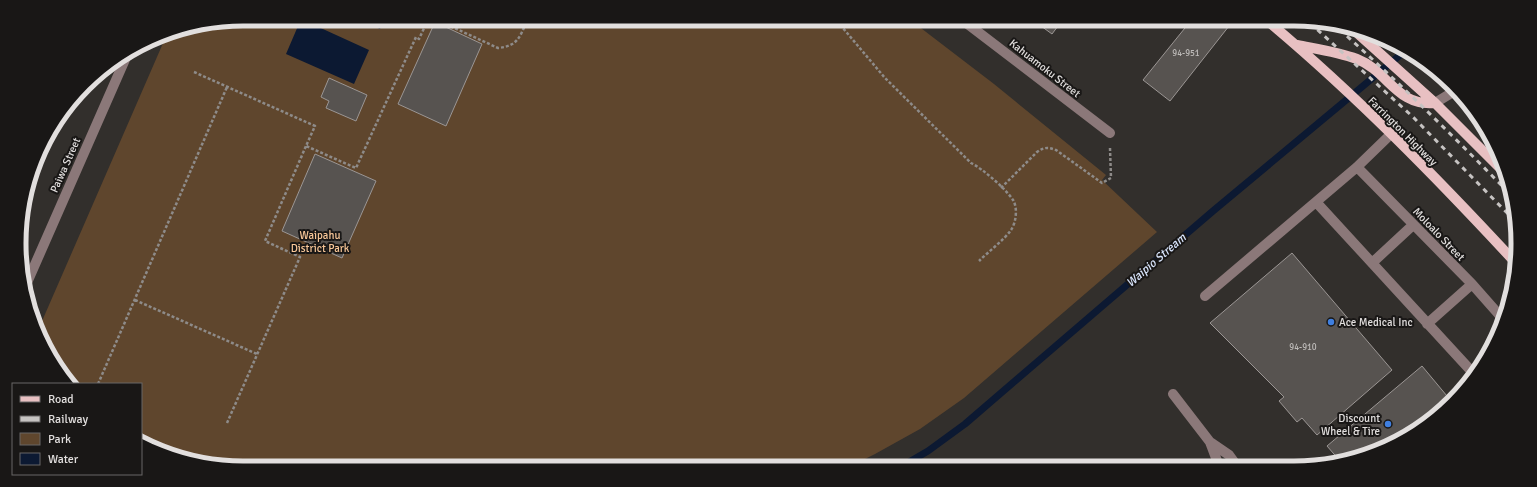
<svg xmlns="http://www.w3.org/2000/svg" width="1537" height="487" font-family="Signika,sans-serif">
	<rect width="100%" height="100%" fill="#322f2c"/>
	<path fill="#5f462d" d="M244,19L913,22L994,84L1106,175L1102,180L1157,232L964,398L920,429L875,454L853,465L199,464L141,439V384H73L57,368L39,328L167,34Z"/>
	<path fill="#0c1932" d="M301,19L369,50L354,84L286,54Z
		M362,19L384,20L380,29L361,21Z"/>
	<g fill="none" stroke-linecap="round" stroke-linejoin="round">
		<path stroke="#0c1932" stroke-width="7" d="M904,465L928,451L965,424L1213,211L1405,51"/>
	</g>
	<path fill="#575350" stroke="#9b9694" d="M435,22L482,44L446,126L398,104Z
		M1043,22H1061L1052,34L1041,26Z
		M1189,23H1225L1229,26L1170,101L1143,80Z
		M329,78L367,95L356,121L326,108L329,101L321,97Z
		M57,125H58L43,161L38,159L42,144Z
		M315,154L376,181L342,258L282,231Z
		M32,179L34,180L26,199Z
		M1292,253L1392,370L1317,435L1302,418L1297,422L1279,401L1284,397L1210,323Z
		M1422,366L1452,402L1393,445L1340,461L1327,446Z"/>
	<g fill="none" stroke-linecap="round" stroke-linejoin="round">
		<path stroke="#8e8b89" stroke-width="2.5" stroke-dasharray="3 2" stroke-linecap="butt" d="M437,20L498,48C518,46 520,37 527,20
			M837,21L885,78L971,163C983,169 1006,189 1013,200C1018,208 1016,223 1011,230C1004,240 988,252 979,261
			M194,72L315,126L306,146L356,168L416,37L419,39L428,20
			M1001,188L1037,152C1044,147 1048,147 1056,150L1102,183L1111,178L1110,148
			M135,300L257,354
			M98,384L227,87
			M227,423L300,257L265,241L306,146"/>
		<path stroke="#8b7879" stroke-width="10" d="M965,22L1110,133
			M1435,103L1453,92
			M1357,167L1472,284L1502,318
			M1316,202L1474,374
			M1372,263L1413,225
			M26,285L127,55
			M1205,296L1357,167L1391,134
			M1427,324L1472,284
			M1173,394L1210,442L1229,455L1237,466
			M1210,442L1219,466
			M1281,466V465"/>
		<path stroke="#e8c0c2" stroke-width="10" d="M1270,23C1357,96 1437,178 1514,261
			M1355,31L1435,103L1501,169
			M1297,45C1317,49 1338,52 1357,59C1388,71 1397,107 1435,103"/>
		<path stroke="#c6c3c2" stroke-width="3" stroke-dasharray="5 5" stroke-linecap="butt" d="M1310,23L1413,117L1514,220
			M1332,23C1395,78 1454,137 1513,197"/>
	</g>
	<g fill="#3f7fe0" stroke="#191716" stroke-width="1.5">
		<circle cx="1331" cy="322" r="4"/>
		<circle cx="1388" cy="424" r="4"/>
	</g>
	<g text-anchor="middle" stroke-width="4" stroke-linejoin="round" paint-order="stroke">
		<g font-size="9" fill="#bfbcba">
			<text x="1186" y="56">94-951</text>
			<text x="1303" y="350">94-910</text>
		</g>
		<g font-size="11" fill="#e2dfde" stroke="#191716">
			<text transform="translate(1045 68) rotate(38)" y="4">Kahuamoku Street</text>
			<text transform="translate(1403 131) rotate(45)" y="4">Farrington Highway</text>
			<text transform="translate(65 165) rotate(-66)" y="4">Paiwa Street</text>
			<text transform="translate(1439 234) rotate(46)" y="4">Moloalo Street</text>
		</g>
		<g font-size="11" fill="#f9c798" stroke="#191716">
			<text x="320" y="239">Waipahu<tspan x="320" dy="13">District Park</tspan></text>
		</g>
		<g font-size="11" fill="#e2dfde" stroke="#191716" text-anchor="start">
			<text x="1339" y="326">Ace Medical Inc</text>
			<text x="1380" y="422" text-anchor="end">Discount<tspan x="1380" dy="13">Wheel &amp; Tire</tspan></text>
		</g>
		<g font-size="12" font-style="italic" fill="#d9e5fc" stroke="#191716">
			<text transform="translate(1156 260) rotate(-41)" y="4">Waipio Stream</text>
		</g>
	</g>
	<path d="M0 0H1537V487H0ZM243 26H1294A217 217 0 0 1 1511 243V244A217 217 0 0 1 1294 461H243A217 217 0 0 1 26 244V243A217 217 0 0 1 243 26Z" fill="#191716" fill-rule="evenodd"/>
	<path fill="none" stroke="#e2dfde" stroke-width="5" d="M243 26H1294A217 217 0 0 1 1511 243V244A217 217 0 0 1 1294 461H243A217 217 0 0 1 26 244V243A217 217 0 0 1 243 26Z"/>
	<rect x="12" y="383" width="130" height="92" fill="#191716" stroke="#696766"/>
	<rect x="20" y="396" width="20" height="6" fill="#e8c0c2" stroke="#696766"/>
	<text x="48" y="403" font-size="12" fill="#e2dfde">Road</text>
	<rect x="20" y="416" width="20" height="6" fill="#c6c3c2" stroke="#696766"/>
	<text x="48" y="423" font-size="12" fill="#e2dfde">Railway</text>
	<rect x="20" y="433" width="20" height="12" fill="#5f462d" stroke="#696766"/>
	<text x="48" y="443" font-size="12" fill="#e2dfde">Park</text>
	<rect x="20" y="453" width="20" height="12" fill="#0c1932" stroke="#696766"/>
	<text x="48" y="463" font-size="12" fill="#e2dfde">Water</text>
</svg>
